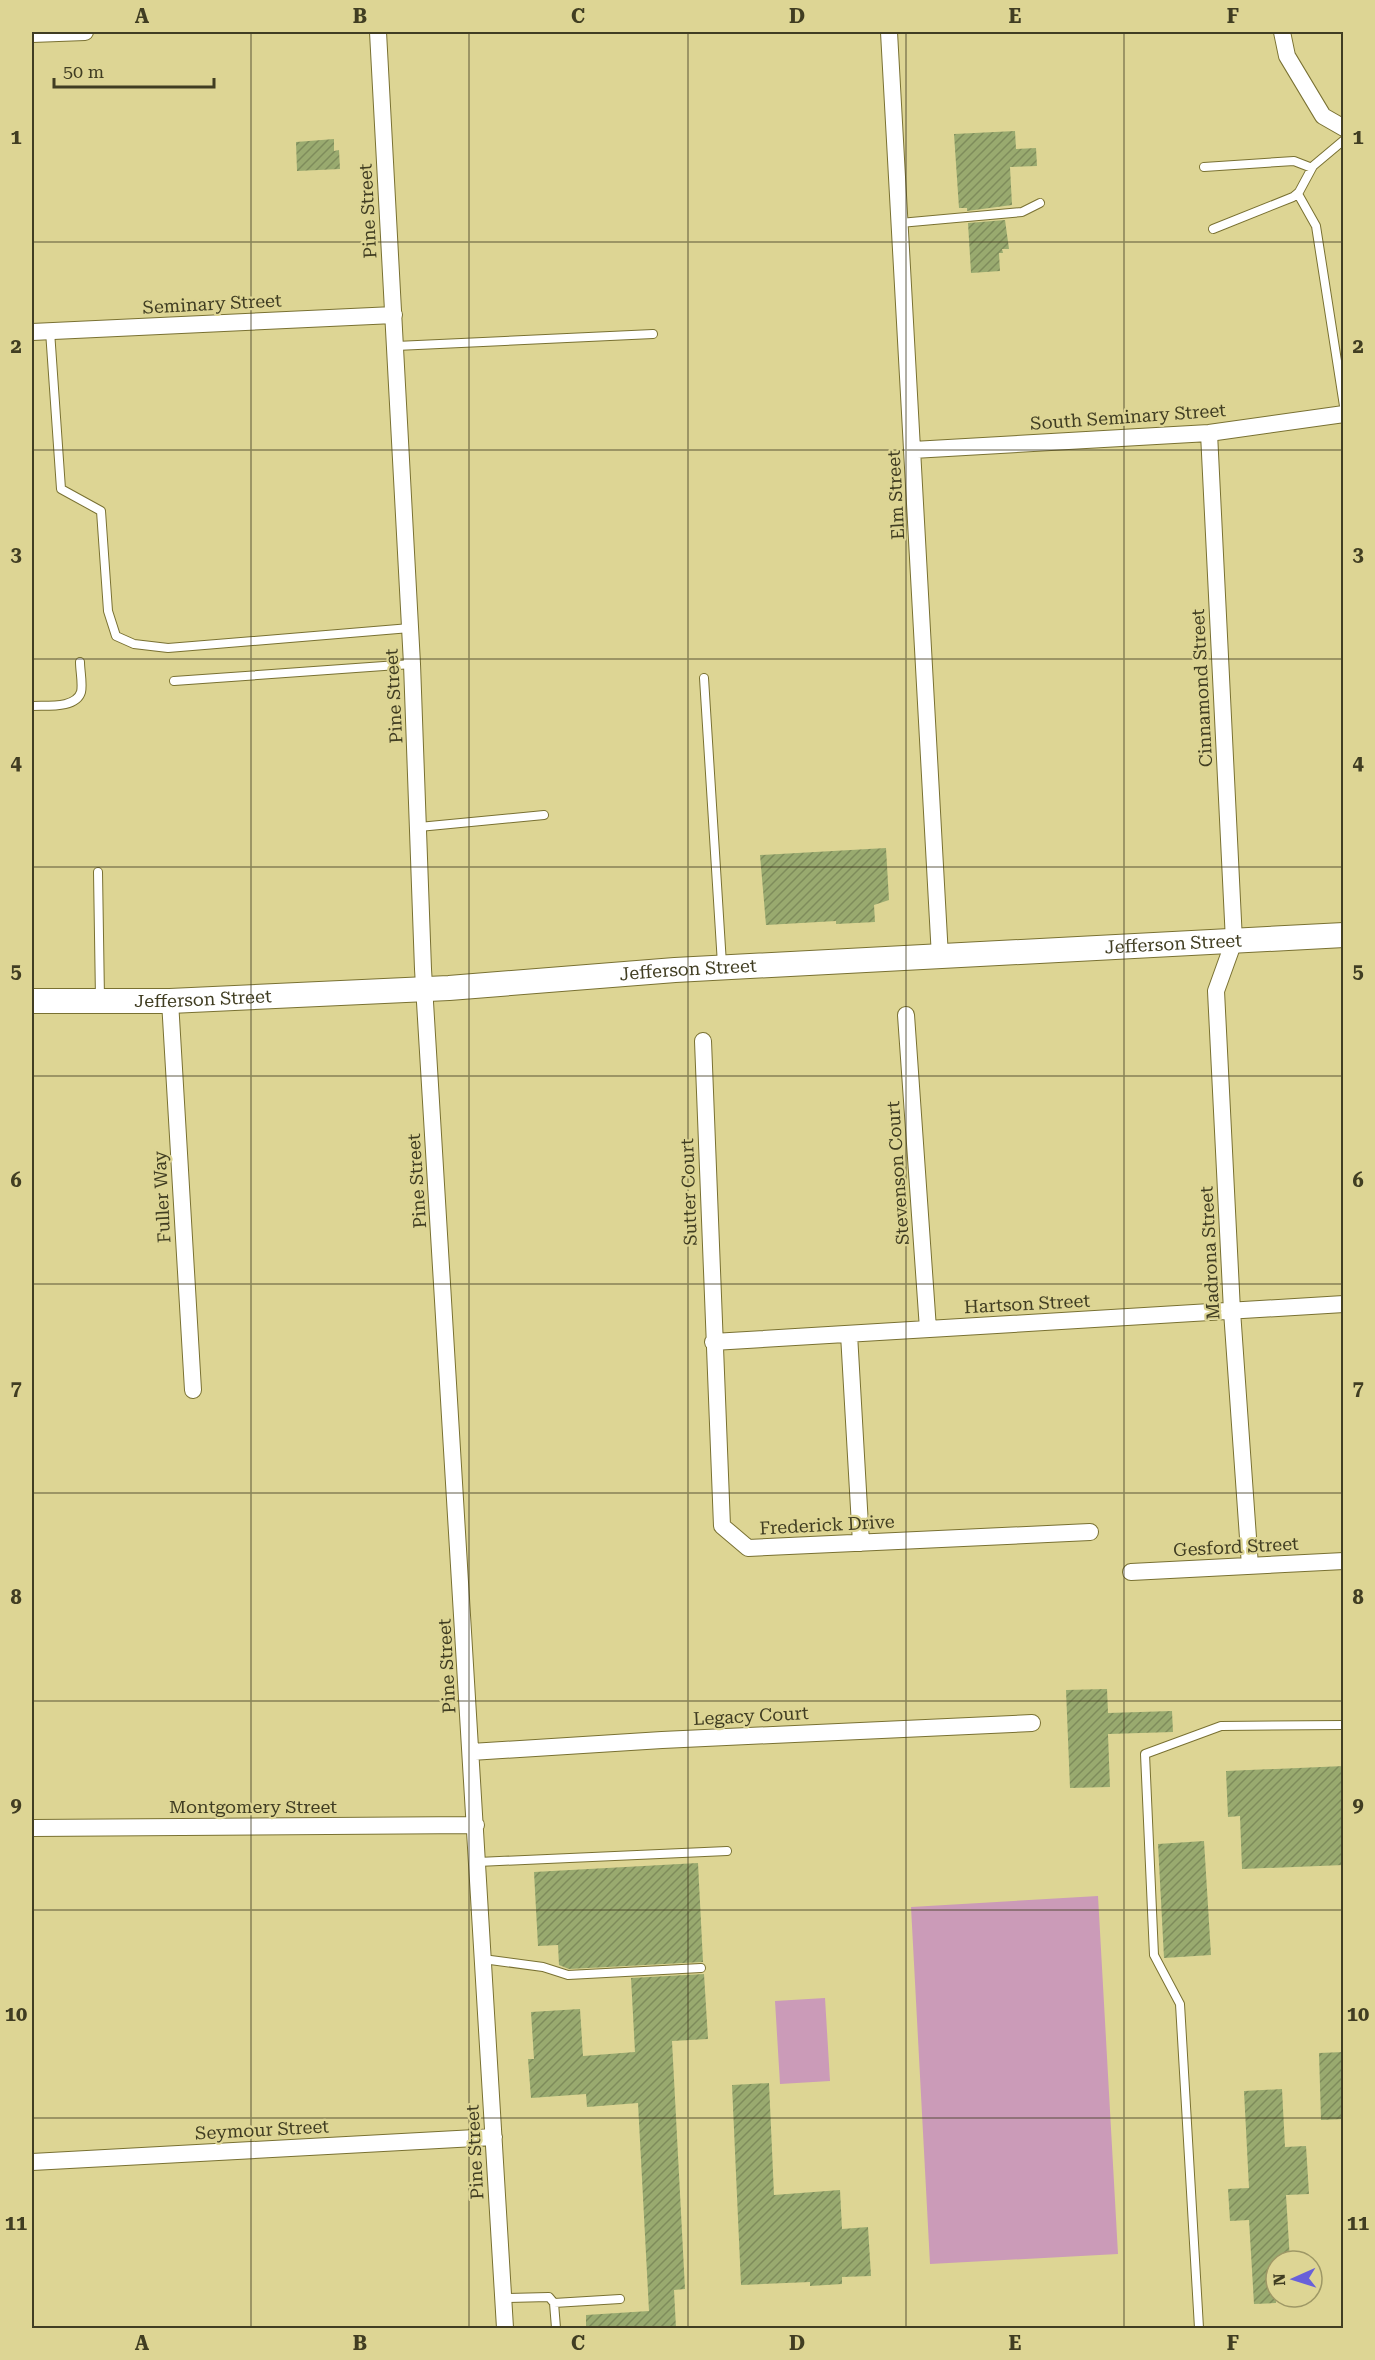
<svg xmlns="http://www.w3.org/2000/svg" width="1375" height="2360" font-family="'Roboto Serif',serif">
	<defs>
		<pattern id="building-hatch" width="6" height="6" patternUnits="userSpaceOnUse" patternTransform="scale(1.5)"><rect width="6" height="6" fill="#99aa6f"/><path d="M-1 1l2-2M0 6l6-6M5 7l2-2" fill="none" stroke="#7e8c5b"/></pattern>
	</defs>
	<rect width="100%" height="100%" fill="#ddd594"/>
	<path fill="#cb9bb8" d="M1098,1896L1118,2254L930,2264L911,1907Z
		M825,1998L830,2081L780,2084L775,2001Z"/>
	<path fill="url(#building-hatch)" d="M1015,131L1016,149L1036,148L1037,166L1010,167L1012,205L967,211V208H959L954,134Z
		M334,139V151L339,150L340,169L297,171L296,142Z
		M1005,220L1009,249H1002L1003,253H999L1000,271L971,273L968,223Z
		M886,848L889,900L874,905L875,922L836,924V921L766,925L760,855Z
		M1107,1689L1108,1713L1172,1711L1173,1732L1108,1734L1110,1787L1070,1788L1066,1690Z
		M1344,1766V1865L1242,1869L1240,1816L1228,1817L1226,1771Z
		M1204,1841L1211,1955L1164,1958L1158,1844Z
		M698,1863L703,1962L569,1969L559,1965L558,1945L538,1946L534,1872Z
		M704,1974L708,2039L672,2041L685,2289L674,2290L676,2328H586V2315L649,2311L638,2103L587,2107L586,2094L531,2098L528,2059H534L531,2012L580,2009L583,2056L635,2052L631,1978Z
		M1344,2052V2119L1321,2120L1319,2053Z
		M769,2083L774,2195L840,2190L842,2229L868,2227L871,2276L842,2277V2284L810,2286V2282L741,2285L732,2085Z
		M1282,2089L1285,2147L1306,2146L1309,2194L1286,2195L1290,2261H1276V2303L1254,2304L1249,2220L1230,2221L1228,2189L1249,2188L1244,2091Z"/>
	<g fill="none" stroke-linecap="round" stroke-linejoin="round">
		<g stroke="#797132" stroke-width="10">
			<path id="service" d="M1204,167L1294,161L1312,168
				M1298,194L1316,226L1344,406
				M900,223L1022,212L1040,203
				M1213,229L1293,197L1299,192L1313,166L1344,140
				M50,331L61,489L101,511L108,611L116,636L134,644L168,648L410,628
				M396,346L653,334
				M704,678L722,964
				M174,681L412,664
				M32,706C45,705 76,709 81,692C83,684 80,671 80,662
				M419,827L544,815
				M98,872L100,999
				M478,1862L727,1851
				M483,1959L543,1967L568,1975L701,1968
				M503,2298L549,2297L554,2303L556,2328
				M554,2303L620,2299
				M1199,2328L1180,2004L1154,1955L1145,1754L1221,1726L1344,1725"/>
		</g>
		<g stroke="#797132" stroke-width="18">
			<path id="minor" d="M378,32L412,664L423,969L505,2328
				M889,32L940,957
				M1282,32L1287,56L1323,116L1344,128
				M32,34L85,32
				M32,332L394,315
				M1209,433L1234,941L1216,991L1232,1311L1250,1566
				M913,450L1209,433L1344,414
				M170,1001L193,1390
				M906,1015L928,1329
				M703,1041L722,1526L748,1548L1090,1532
				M849,1334L861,1543
				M713,1342L1344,1304
				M1131,1572L1344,1561
				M471,1752L662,1740L1032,1723
				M32,1828L476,1825
				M32,2162L494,2137"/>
		</g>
		<g stroke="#797132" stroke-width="26">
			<g id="secondary">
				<path id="s1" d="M32,1001H170L449,988L675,970L1344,935"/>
			</g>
		</g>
		<use href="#service" stroke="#fff" stroke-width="8"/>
		<use href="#minor" stroke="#fff" stroke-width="16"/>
		<use href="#secondary" stroke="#fff" stroke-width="24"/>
	</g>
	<path fill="none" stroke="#403d22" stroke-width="1.5" stroke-opacity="0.55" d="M251,32V2328M469,32V2328M688,32V2328M906,32V2328M1124,32V2328M32,242H1344M32,450H1344M32,659H1344M32,867H1344M32,1076H1344M32,1284H1344M32,1493H1344M32,1701H1344M32,1910H1344M32,2118H1344"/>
	<g text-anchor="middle" stroke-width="4.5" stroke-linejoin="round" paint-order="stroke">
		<g font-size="18" fill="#403d22" stroke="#ddd594">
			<text transform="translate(368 211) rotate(-93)" y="6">Pine Street</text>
			<text transform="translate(212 304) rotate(-3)" y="6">Seminary Street</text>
			<text transform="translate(1128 417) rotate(-4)" y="6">South Seminary Street</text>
			<text transform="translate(896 495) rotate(-93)" y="6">Elm Street</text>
			<text transform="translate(1202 688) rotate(-93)" y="6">Cinnamond Street</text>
			<text transform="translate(394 696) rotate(-93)" y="6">Pine Street</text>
			<text dy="6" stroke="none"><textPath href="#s1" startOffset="1143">Jefferson Street</textPath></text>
			<text dy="6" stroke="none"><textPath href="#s1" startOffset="657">Jefferson Street</textPath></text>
			<text dy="6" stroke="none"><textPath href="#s1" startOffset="171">Jefferson Street</textPath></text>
			<text transform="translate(898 1173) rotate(-94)" y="6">Stevenson Court</text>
			<text transform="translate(417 1181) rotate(-94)" y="6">Pine Street</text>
			<text transform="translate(689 1192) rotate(-92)" y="6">Sutter Court</text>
			<text transform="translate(162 1197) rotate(-93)" y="6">Fuller Way</text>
			<text transform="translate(1210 1253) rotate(-93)" y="6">Madrona Street</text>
			<text transform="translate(1027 1304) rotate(-3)" y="6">Hartson Street</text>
			<text transform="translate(827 1525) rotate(-3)" y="6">Frederick Drive</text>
			<text transform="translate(1236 1547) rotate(-3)" y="6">Gesford Street</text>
			<text transform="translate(447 1666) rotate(-93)" y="6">Pine Street</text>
			<text transform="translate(751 1716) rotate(-3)" y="6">Legacy Court</text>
			<text x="253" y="1813">Montgomery Street</text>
			<text transform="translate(262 2130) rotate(-3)" y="6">Seymour Street</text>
			<text transform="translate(475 2152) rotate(-93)" y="6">Pine Street</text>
		</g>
	</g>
	<rect width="1375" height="2360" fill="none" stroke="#ddd594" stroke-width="66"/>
	<g transform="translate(1294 2279) rotate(267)"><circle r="28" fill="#ddd594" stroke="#9e9866" stroke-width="1.5"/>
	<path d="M0-4.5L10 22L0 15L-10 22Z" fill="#6860d9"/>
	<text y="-9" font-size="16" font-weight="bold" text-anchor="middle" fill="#403d22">N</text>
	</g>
	<path d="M54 78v9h160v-9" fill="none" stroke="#403d22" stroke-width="3"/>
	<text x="63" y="78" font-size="18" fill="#403d22" stroke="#ddd594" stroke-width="4.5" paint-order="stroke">50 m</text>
	<rect x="33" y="33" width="1309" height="2294" fill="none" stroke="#403d22" stroke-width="2"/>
	<g font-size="20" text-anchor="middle" font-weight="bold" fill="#403d22">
		<text x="142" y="23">A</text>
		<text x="360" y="23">B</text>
		<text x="578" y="23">C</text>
		<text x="797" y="23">D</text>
		<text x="1015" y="23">E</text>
		<text x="1233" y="23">F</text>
		<text x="16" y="144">1</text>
		<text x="1358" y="144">1</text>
		<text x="16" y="353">2</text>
		<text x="1358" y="353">2</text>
		<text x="16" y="561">3</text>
		<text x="1358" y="561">3</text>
		<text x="16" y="770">4</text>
		<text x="1358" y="770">4</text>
		<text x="16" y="978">5</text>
		<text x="1358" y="978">5</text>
		<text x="16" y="1187">6</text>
		<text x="1358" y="1187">6</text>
		<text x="16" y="1395">7</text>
		<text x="1358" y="1395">7</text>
		<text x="16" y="1604">8</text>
		<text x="1358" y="1604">8</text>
		<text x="16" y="1812">9</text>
		<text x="1358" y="1812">9</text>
		<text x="16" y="2021">10</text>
		<text x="1358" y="2021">10</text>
		<text x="16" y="2230">11</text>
		<text x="1358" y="2230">11</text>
		<text x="142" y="2350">A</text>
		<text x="360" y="2350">B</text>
		<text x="578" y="2350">C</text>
		<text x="797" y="2350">D</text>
		<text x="1015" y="2350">E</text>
		<text x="1233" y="2350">F</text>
	</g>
</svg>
